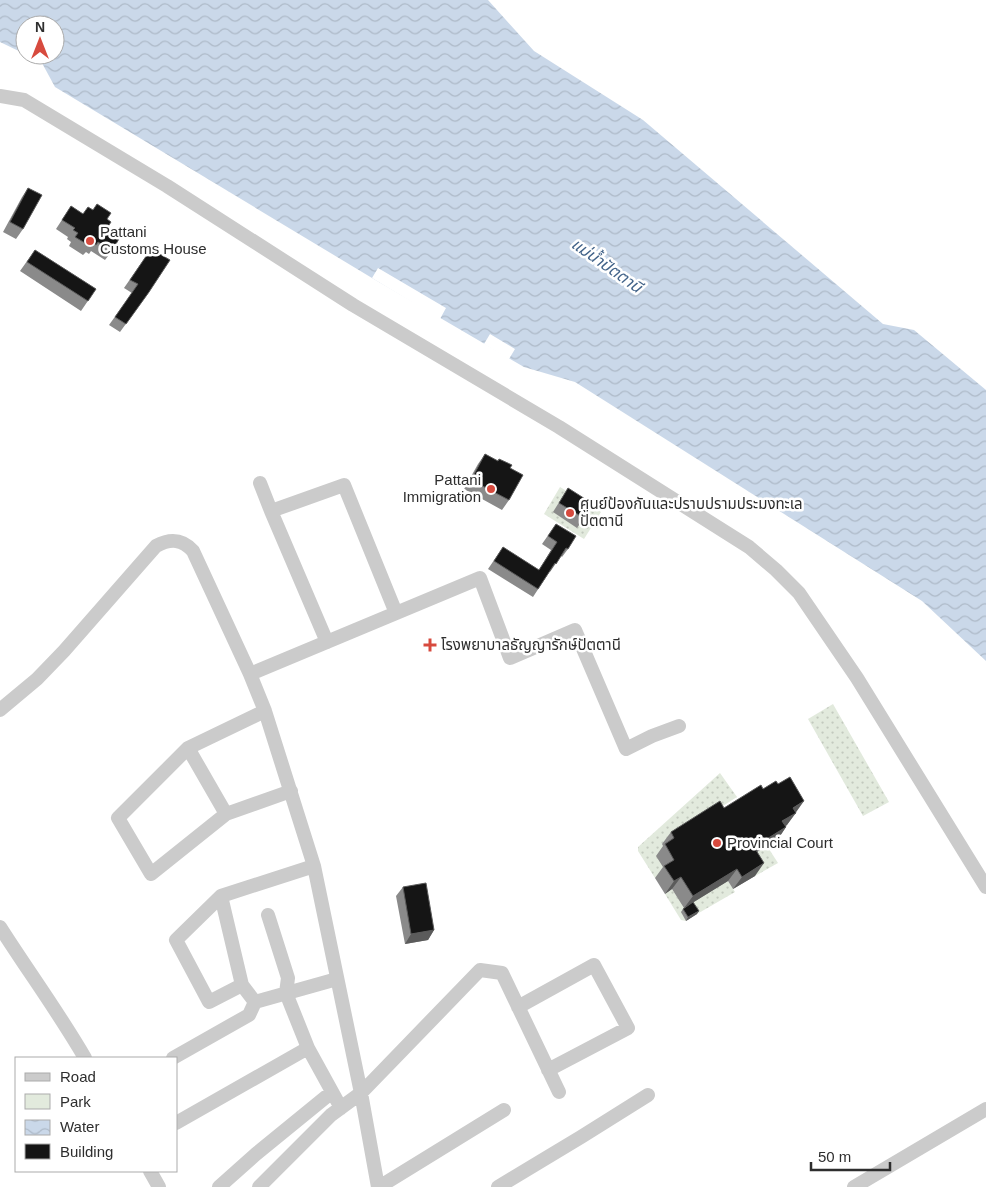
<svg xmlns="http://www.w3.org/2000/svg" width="986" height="1187" font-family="Helvetica,'Noto Sans Thai',sans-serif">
	<defs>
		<pattern id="green-dots" width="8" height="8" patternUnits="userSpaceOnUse" patternTransform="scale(1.25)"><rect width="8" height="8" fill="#e2eadd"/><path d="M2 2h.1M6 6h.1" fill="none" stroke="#c2c9be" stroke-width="1.8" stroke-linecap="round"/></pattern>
		<pattern id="water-waves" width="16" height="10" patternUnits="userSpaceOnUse" patternTransform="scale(1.25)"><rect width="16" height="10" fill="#cad8e9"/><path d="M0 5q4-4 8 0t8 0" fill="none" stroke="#aebac8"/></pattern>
	</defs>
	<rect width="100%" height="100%" fill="#fff"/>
	<path fill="url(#green-dots)" d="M560,487L601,512L584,539L544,514Z
		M833,704L889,802L863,816L808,719Z
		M720,773L737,797L662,844L666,850V872L655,878L638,851V847Z
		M767,846L778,863L755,876L745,859Z
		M728,881L735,892L697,914L691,906L686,921L681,920L665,894L672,889L678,898Z"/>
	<path fill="url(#water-waves)" d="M0,0H488L534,51L643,120L883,324L914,330L986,390V661L922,601L575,382L524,367L372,278L55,87L42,63L26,55H55V25H25V54L0,42Z"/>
	<path fill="#fff" d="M378,268L446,308L440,319L372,278Z
		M490,334L515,349L509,359L484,344Z"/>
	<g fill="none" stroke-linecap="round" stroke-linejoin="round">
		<path stroke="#cbcbcb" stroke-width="14" d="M0,96L24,100L167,186L353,305L559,427L749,547L776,570L799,593L857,678L986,887
			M260,483L271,511
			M327,642L271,511L344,485L396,613
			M250,674L480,578L510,658L575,630L626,749L652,736L679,726
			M0,710L37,679L64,651L156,546C171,538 182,539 193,551L250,674L265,711L314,866L361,1093L378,1187
			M265,711L188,748L118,818L151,874L226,814L291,791
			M188,748L226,814
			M221,896L242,985L255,1002
			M268,915L288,978L286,993L308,1048L341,1108
			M0,927C28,971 59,1013 85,1058
			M242,985L209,1002L176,940L221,896L314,866
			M518,1007L594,965L628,1028L548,1070
			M173,1058L249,1015L255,1002L337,979
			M176,1123L308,1048
			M150,1171L159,1187
			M219,1187L256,1154L332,1092
			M259,1187L331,1115L361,1093L480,970L502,973L559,1092
			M379,1187L504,1110
			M498,1187L581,1137L648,1095
			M854,1187L986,1109"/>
	</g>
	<path fill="#8a8a8a" d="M28,188L23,229L16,239L3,232L22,197Z
		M71,206L83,214L107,219V228L112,251L105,260L91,251L89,254L86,252L83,255L69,246L71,242L67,239L68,237L56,229Z
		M151,249L149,292L120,332L109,325L132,293L124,288Z
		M35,250L96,289L81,311L20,271Z
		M485,454L510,468L509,500L502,510L464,489L478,464Z
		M568,488L584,518L577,528L553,512Z
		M556,524L568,549L562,557L561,556L550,572V571L533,597L488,569L503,547L539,570L551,550L542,544Z
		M778,784L796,813L786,826V827L778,839L757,852L755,876L733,889L728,881L684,908L672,889L665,894L655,878L663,867L656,856L663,846L662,844L671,832L724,808L763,789Z
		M403,887L434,930L428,940L405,944L396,896Z
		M683,909L697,914L686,921L681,912Z"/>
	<path fill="#5b5b5b" d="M804,801L787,825L774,833L793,808Z
		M786,827L778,839L745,859L754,847Z
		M764,863L755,876L733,889L742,877Z
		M737,869L728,881L684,908L693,896Z
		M681,877L672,889L665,894L674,881Z
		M699,911L697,914L686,921L688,917Z
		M434,930L428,940L405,944L411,934Z"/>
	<path fill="#151515" stroke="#5b5b5b" d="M28,188L42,195L23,229L10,222Z
		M97,204L111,213L107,219L111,222L107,228L120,237L112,251L98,242L96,245L92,242L90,246L75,237L78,233L73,230L75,228L62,220L71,206L83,214L88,207L93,210Z
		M151,249L170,260L149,292L126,324L115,317L138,284L130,280Z
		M35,250L96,289L88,301L27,262Z
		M485,454L498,461L499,459L512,465L510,468L523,475L509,500L471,480Z
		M568,488L593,504L584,518L559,503Z
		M556,524L576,536L568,549L566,548L556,564L555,563L538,589L494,561L503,547L539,570L557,542L548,536Z
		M790,777L804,801L793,808L796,813L782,821L786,827L754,847L764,863L742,877L737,869L693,896L681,877L674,881L664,866L674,860L665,844L674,838L671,832L720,801L724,808L761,785L763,789L776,781L778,784Z
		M426,883L434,930L411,934L403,887Z
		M693,902L699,911L688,917L683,909Z"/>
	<g fill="#d74a3e" stroke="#fff" stroke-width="2">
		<circle cx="90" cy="241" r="5"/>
		<circle cx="491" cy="489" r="5"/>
		<circle cx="570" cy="513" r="5"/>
		<path d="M427.5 637.5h5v5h5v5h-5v5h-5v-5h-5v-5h5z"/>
		<circle cx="717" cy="843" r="5"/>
	</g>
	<g text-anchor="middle" stroke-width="5" stroke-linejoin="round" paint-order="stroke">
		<g font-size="15" fill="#2e2e2e" stroke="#fff" text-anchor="start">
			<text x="100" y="237">Pattani<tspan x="100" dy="17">Customs House</tspan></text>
			<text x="481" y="485" text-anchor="end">Pattani<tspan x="481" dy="17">Immigration</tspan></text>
			<text x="580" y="509">ศูนย์ป้องกันและปราบปรามประมงทะเล<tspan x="580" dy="17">ปัตตานี</tspan></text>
			<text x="441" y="650">โรงพยาบาลธัญญารักษ์ปัตตานี</text>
			<text x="727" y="848">Provincial Court</text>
		</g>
		<g font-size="16" font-style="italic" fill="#426389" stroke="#fff">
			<text transform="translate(607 265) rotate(35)" y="6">แม่น้ำปัตตานี</text>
		</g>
	</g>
	<rect x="15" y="1057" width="162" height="115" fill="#ffffff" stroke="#ababab"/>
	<rect x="25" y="1073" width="25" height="8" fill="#cbcbcb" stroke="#ababab"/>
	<text x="60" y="1082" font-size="15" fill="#2e2e2e">Road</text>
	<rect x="25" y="1094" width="25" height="15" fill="#e2eadd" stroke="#ababab"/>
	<text x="60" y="1107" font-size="15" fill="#2e2e2e">Park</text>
	<rect x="25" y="1120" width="25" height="15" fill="url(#water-waves)" stroke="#ababab"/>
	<text x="60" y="1132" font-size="15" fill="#2e2e2e">Water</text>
	<rect x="25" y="1144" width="25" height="15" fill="#151515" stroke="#ababab"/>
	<text x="60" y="1157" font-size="15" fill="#2e2e2e">Building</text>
	<g transform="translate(40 40)"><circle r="24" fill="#ffffff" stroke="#ababab"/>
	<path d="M0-4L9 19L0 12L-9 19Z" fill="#d74a3e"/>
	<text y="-8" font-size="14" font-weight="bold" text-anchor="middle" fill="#2e2e2e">N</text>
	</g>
	<path d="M811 1162v8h79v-8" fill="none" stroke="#2e2e2e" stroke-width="2.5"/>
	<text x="818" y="1162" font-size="15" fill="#2e2e2e" stroke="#ffffff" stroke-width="4" paint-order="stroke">50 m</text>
</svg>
